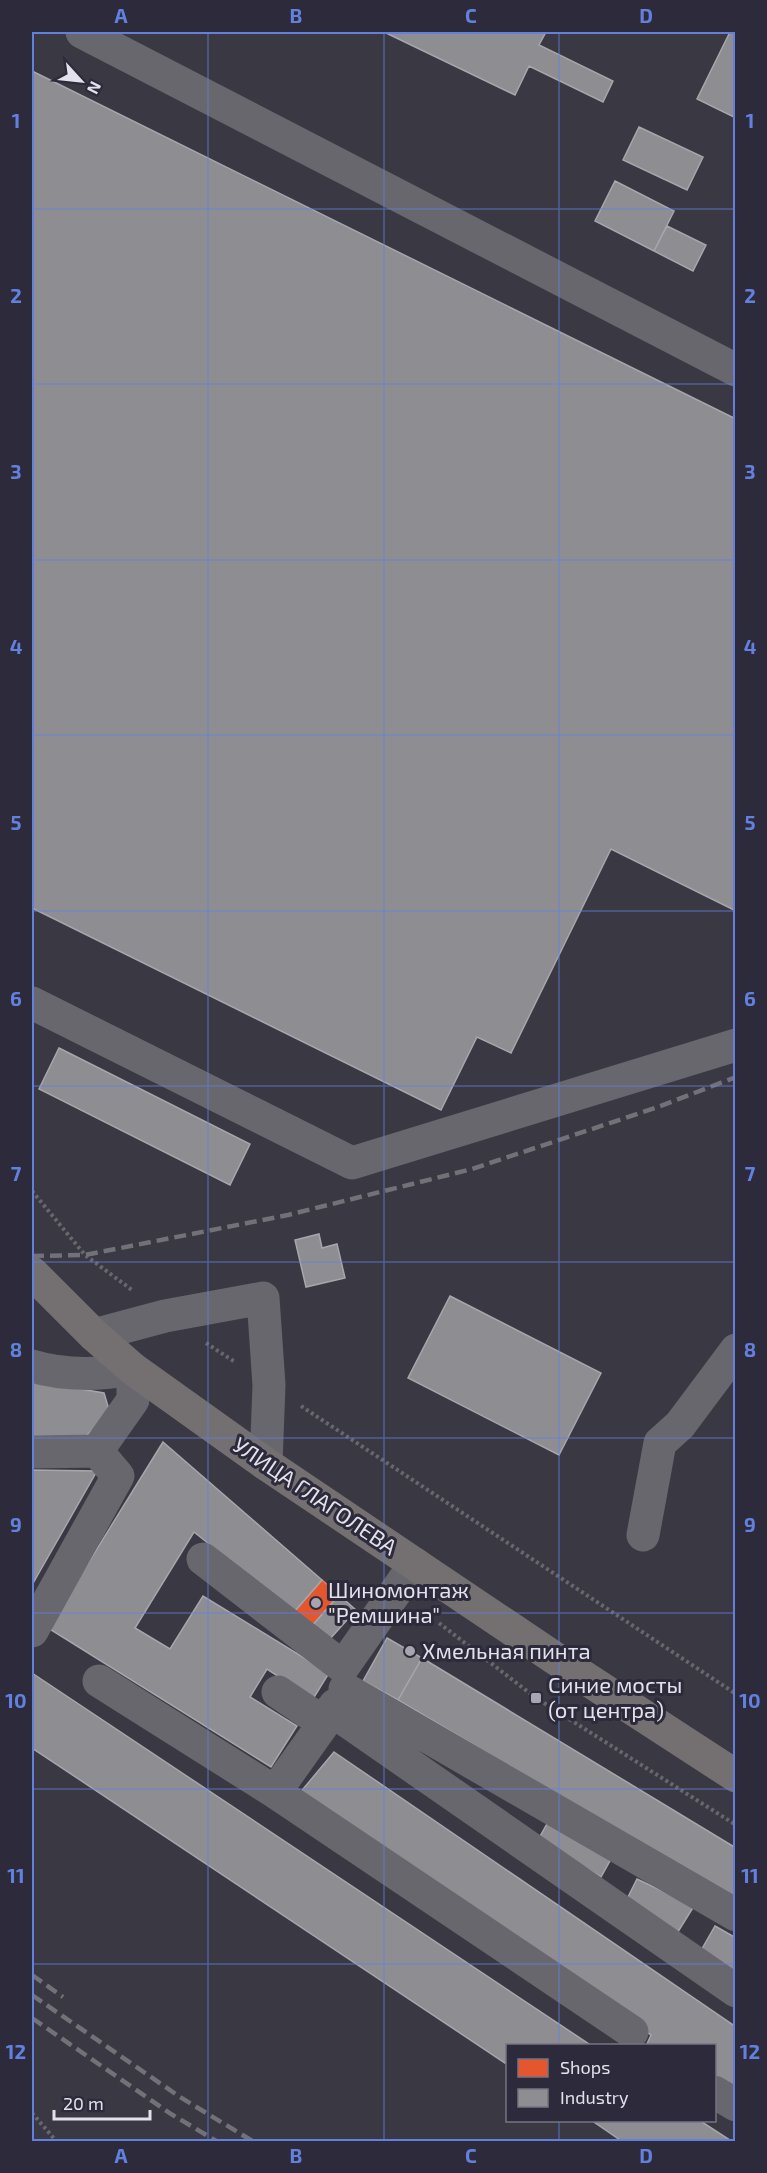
<svg xmlns="http://www.w3.org/2000/svg" width="767" height="2173" font-family="'Exo 2',sans-serif">
	<rect width="100%" height="100%" fill="#3a3842"/>
	<path fill="#e4572e" stroke="#e38067" stroke-width="1.5" d="M322,1580L339,1595L311,1627L294,1612Z"/>
	<path fill="#8d8d92" stroke="#a6a6ad" stroke-width="1.5" d="M384,32H546L539,45L613,81L603,102L529,66L515,95Z
		M730,32H736V118L697,99Z
		M32,71L736,419V911L611,849L511,1053L477,1037L441,1110L32,908Z
		M639,127L703,157L687,190L623,160Z
		M615,181L674,211L654,251L595,221Z
		M667,226L706,245L693,271L654,251Z
		M59,1048L250,1144L230,1185L39,1089Z
		M319,1234L322,1248L337,1244L345,1278L306,1287L295,1240Z
		M450,1296L601,1373L559,1455L408,1378Z
		M32,1381L104,1393L110,1413L84,1438L32,1436Z
		M163,1442L322,1580L294,1612L194,1532L135,1628L170,1649L203,1596L329,1673L313,1699L267,1669L250,1697L297,1726L271,1767L48,1628Z
		M32,1470L97,1471L32,1585Z
		M339,1595L356,1610L329,1640L311,1627Z
		M387,1638L422,1658L398,1700L363,1681Z
		M422,1658L736,1848V1900L398,1700Z
		M32,1673L592,2046H508V2065L32,1748Z
		M334,1752L736,2027V2092L714,2078V2046H646L651,2035L293,1801Z
		M548,1822L611,1859L601,1877L538,1840Z
		M637,1879L694,1906L676,1935L624,1905Z
		M715,1926L736,1938V1975L699,1954Z
		M591,2120H699L733,2142H623Z"/>
	<g fill="none" stroke-linecap="round" stroke-linejoin="round">
		<path stroke="#67676c" stroke-width="4" stroke-dasharray="3 3" stroke-linecap="butt" d="M32,1191L85,1255L132,1290
			M206,1343L235,1362
			M301,1406L736,1694
			M439,1623L536,1698L736,1825
			M32,2113L57,2142"/>
		<path stroke="#68676d" stroke-width="33" d="M82,32L736,370
			M32,1003L352,1163L736,1045
			M94,1335L165,1316L263,1298L269,1385L266,1464
			M32,1366C65,1376 99,1375 133,1369V1400L97,1451L32,1452
			M643,1535L660,1443L680,1425L736,1350
			M203,1559L343,1667L415,1564
			M32,1631L118,1476L97,1451
			M99,1681L275,1792L324,1723
			M345,1689L736,1915
			M278,1692L324,1723L335,1705
			M331,1710L736,1991
			M275,1792L632,2032
			M714,2092L736,2105"/>
		<path stroke="#746f71" stroke-width="33" d="M32,1273L94,1335L133,1369L266,1464L553,1657L736,1776"/>
		<path stroke="#727178" stroke-width="4.5" stroke-dasharray="12 6" stroke-linecap="butt" d="M32,1256L85,1255L288,1215L472,1169L658,1107L736,1077
			M32,1975L63,1997
			M32,1995L180,2097L254,2142
			M32,2018L171,2114L218,2142"/>
	</g>
	<path fill="none" stroke="#6281df" stroke-width="1.5" stroke-opacity="0.55" d="M208,32V2142M384,32V2142M559,32V2046M32,209H736M32,384H736M32,560H736M32,735H736M32,911H736M32,1086H736M32,1262H736M32,1438H736M32,1613H736M32,1789H736M32,1964H736M559,2120V2142"/>
	<g fill="#a7a6b0" stroke="#2d2b3b" stroke-width="2">
		<circle cx="316" cy="1603" r="6"/>
		<circle cx="410" cy="1651" r="6"/>
		<rect x="530" y="1692" width="12" height="12" rx="3"/>
	</g>
	<g text-anchor="middle" stroke-width="6" stroke-linejoin="round" paint-order="stroke">
		<g font-size="22" fill="#e2e1ec" stroke="#2d2b3b">
			<text transform="translate(315 1496) rotate(34)" y="8">УЛИЦА ГЛАГОЛЕВА</text>
		</g>
		<g font-size="22" fill="#e2e1ec" stroke="#2d2b3b" text-anchor="start">
			<text x="328" y="1598">Шиномонтаж<tspan x="328" dy="25">"Ремшина"</tspan></text>
			<text x="422" y="1659">Хмельная пинта</text>
			<text x="548" y="1693">Синие мосты<tspan x="548" dy="25">(от центра)</tspan></text>
		</g>
	</g>
	<rect width="767" height="2173" fill="none" stroke="#2d2b3b" stroke-width="66"/>
	<rect x="506" y="2044" width="210" height="78" fill="#2d2b3b" stroke="#757482" stroke-width="1.5"/>
	<rect x="518" y="2059" width="30" height="18" fill="#e4572e" stroke="#757482" stroke-width="1.5"/>
	<text x="560" y="2074" font-size="18" fill="#e2e1ec">Shops</text>
	<rect x="518" y="2089" width="30" height="18" fill="#8d8d92" stroke="#757482" stroke-width="1.5"/>
	<text x="560" y="2104" font-size="18" fill="#e2e1ec">Industry</text>
	<g transform="translate(81 81) rotate(117)" stroke="#2d2b3b" stroke-width="4.5" paint-order="stroke">
	<path d="M0-4.5L10 22L0 15L-10 22Z" fill="#e2e1ec"/>
	<text y="-9" font-size="16" font-weight="bold" text-anchor="middle" fill="#e2e1ec">N</text>
	</g>
	<path d="M54 2110v9h96v-9" fill="none" stroke="#e2e1ec" stroke-width="3"/>
	<text x="63" y="2110" font-size="18" fill="#e2e1ec" stroke="#2d2b3b" stroke-width="4.5" paint-order="stroke">20 m</text>
	<rect x="33" y="33" width="701" height="2107" fill="none" stroke="#6281df" stroke-width="2"/>
	<g font-size="20" text-anchor="middle" font-weight="bold" fill="#6281df">
		<text x="121" y="23">A</text>
		<text x="296" y="23">B</text>
		<text x="471" y="23">C</text>
		<text x="646" y="23">D</text>
		<text x="16" y="128">1</text>
		<text x="750" y="128">1</text>
		<text x="16" y="303">2</text>
		<text x="750" y="303">2</text>
		<text x="16" y="479">3</text>
		<text x="750" y="479">3</text>
		<text x="16" y="654">4</text>
		<text x="750" y="654">4</text>
		<text x="16" y="830">5</text>
		<text x="750" y="830">5</text>
		<text x="16" y="1006">6</text>
		<text x="750" y="1006">6</text>
		<text x="16" y="1181">7</text>
		<text x="750" y="1181">7</text>
		<text x="16" y="1357">8</text>
		<text x="750" y="1357">8</text>
		<text x="16" y="1532">9</text>
		<text x="750" y="1532">9</text>
		<text x="16" y="1708">10</text>
		<text x="750" y="1708">10</text>
		<text x="16" y="1883">11</text>
		<text x="750" y="1883">11</text>
		<text x="16" y="2059">12</text>
		<text x="750" y="2059">12</text>
		<text x="121" y="2163">A</text>
		<text x="296" y="2163">B</text>
		<text x="471" y="2163">C</text>
		<text x="646" y="2163">D</text>
	</g>
</svg>
